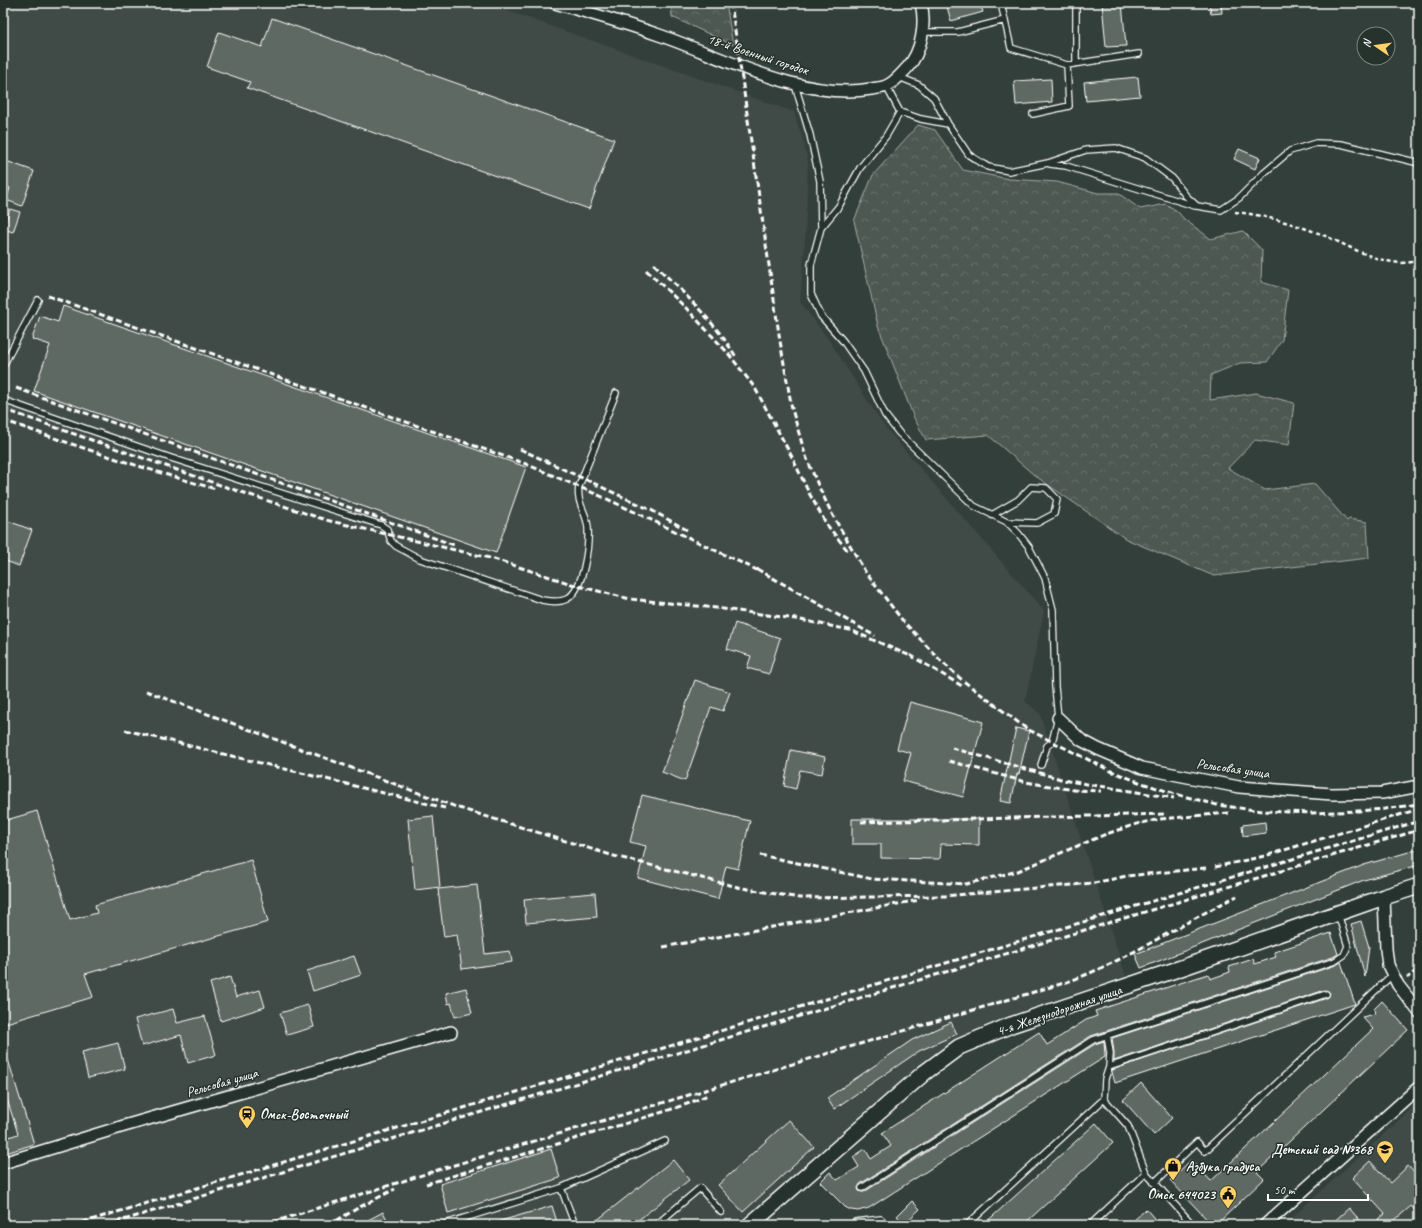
<svg xmlns="http://www.w3.org/2000/svg" width="1422" height="1228" font-family="Caveat,sans-serif">
	<defs>
		<pattern id="forest-crowns" width="20" height="18" patternUnits="userSpaceOnUse"><rect width="20" height="18" fill="#4d5853"/><path d="M2 6a3 3 0 1 1 6 0M12 15a3 3 0 1 1 6 0" fill="none" stroke="#68716d"/></pattern>
	</defs>
	<rect width="100%" height="100%" fill="#333f3a"/>
	<filter id="ink" filterUnits="userSpaceOnUse"><feTurbulence type="fractalNoise" baseFrequency=".025" numOctaves="2"/><feDisplacementMap in="SourceGraphic" scale="8" xChannelSelector="R" yChannelSelector="G"/><feConvolveMatrix kernelMatrix="1 2 1 2 8 2 1 2 1" color-interpolation-filters="sRGB"/></filter>
	<g filter="url(#ink)">
		<path fill="#404c47" d="M3,3H485L794,112L803,141L808,162L805,240L800,302L829,340L883,425L1044,611L1025,701L1040,714L1126,976L1010,1015L958,1041L931,1058L738,1225H3Z
			M1419,1102V1225H1284Z"/>
		<path fill="url(#forest-crowns)" stroke="#a6aca9" d="M671,3H726L733,45L672,17Z
			M918,125L935,130L963,170L1009,179L1057,182L1098,193H1118L1140,209L1166,204L1177,211L1184,219L1211,239L1243,231L1262,250L1261,282L1288,290L1282,340L1267,362L1240,363L1211,375L1210,400L1256,393L1294,403L1289,445L1255,440L1228,468L1265,490L1315,484L1347,521L1349,519L1367,522L1369,558L1214,576L1126,539L1034,475L988,435L926,440L914,418L878,326L854,221L873,175Z"/>
		<path fill="#5f6964" stroke="#fff" d="M946,3H980L983,12L951,21Z
			M1102,3H1122L1126,46L1106,47Z
			M1209,3H1221L1222,13L1211,14Z
			M272,18L614,139L589,209L247,88L250,82L207,67L219,32L262,47Z
			M1138,77L1140,96L1086,101L1084,82Z
			M1051,79L1052,102L1016,105L1014,81Z
			M1239,149L1260,158L1255,169L1234,159Z
			M3,160L34,171L22,206L6,200L10,188L3,186Z
			M10,209L20,212L13,232L3,229Z
			M63,306L526,467L496,553L34,391L50,345L32,339L40,316L58,322Z
			M3,519L32,530L19,566L3,560Z
			M735,623L780,638L769,674L747,668L751,656L727,649Z
			M695,680L730,692L723,711L711,707L685,781L662,772Z
			M910,702L983,722L963,797L903,781L911,753L897,749Z
			M1016,728L1029,731L1019,774H1017L1011,803L1000,801Z
			M791,750L825,757L822,774L800,770L796,789L784,786Z
			M642,795L750,821L738,869L726,866L718,899L638,878L646,846L630,842Z
			M37,811L70,920L97,913L95,905L251,860L268,922L85,974L93,997L3,1024V821Z
			M433,816L440,887L415,890L408,819Z
			M852,819H979V845L941,844L940,859L881,858V844H852Z
			M1265,822L1266,833L1243,836L1242,825Z
			M1419,849V865L1364,880L1141,968L1135,954L1364,865Z
			M477,885L485,954L510,951L512,962L462,969L457,935L444,937L438,889Z
			M595,893L597,917L526,923L524,899Z
			M1361,921L1369,947L1365,977L1351,924Z
			M1331,933L1338,954L1333,957L1091,1036L860,1184L858,1188L859,1191L862,1192H864L1095,1044L1104,1041L1105,1057L869,1208L858,1211L851,1210L845,1207L820,1182L830,1172L837,1180L859,1167L853,1157L865,1149L871,1159L891,1146L882,1133L1039,1032L1047,1045L1086,1020L1097,1016L1095,1011L1208,974L1210,979L1230,972L1229,967L1253,959L1255,964L1276,957L1274,952Z
			M354,956L361,975L313,991L307,971Z
			M1341,962L1355,1004L1115,1083L1112,1072V1070L1327,998L1329,996L1330,993L1328,991L1325,990L1114,1061V1052L1112,1038L1336,965Z
			M230,977L236,997L260,990L265,1007L221,1021L210,983Z
			M466,988L472,1013L455,1017L451,1003L448,1004L446,993Z
			M1382,1001L1408,1030L1257,1172L1264,1179L1216,1225H1212L1170,1180L1191,1160L1211,1181L1373,1029L1362,1017L1375,1014L1374,1009Z
			M308,1005L314,1027L287,1035L280,1013Z
			M173,1009L177,1023L205,1016L216,1055L188,1063L181,1035L142,1046L135,1019Z
			M951,1022L957,1034L919,1051L834,1109L827,1098L912,1040Z
			M118,1043L125,1069L88,1078L82,1052Z
			M6,1053L34,1144L3,1154V1139L18,1134L3,1086V1054Z
			M1141,1083L1172,1118L1154,1135L1123,1100Z
			M789,1120L814,1147L743,1212L718,1185Z
			M1096,1123L1113,1143L1023,1225H983Z
			M551,1149L560,1178L448,1213L440,1184Z
			M673,1160L689,1180L632,1225H591Z
			M1370,1161L1390,1183L1408,1166L1419,1178V1215L1411,1206L1389,1225H1372L1385,1214L1352,1178Z
			M912,1201L920,1209L904,1224L897,1216Z
			M552,1206L558,1225H497V1222Z
			M1349,1208L1364,1225H1330Z
			M1146,1209L1160,1225H1129Z
			M383,1212L390,1225H359Z"/>
		<g fill="none" stroke-linecap="round" stroke-linejoin="round">
			<g stroke="#fff" stroke-width="8">
				<path id="lane" d="M1001,3L1011,48L1067,65L1139,54
					M1076,3V63
					M923,32H958L1005,20
					M899,77L919,85L934,98L948,124
					M795,85L810,135L820,181L821,228
					M886,86L900,112L921,119L948,124L969,155L988,167L1009,171L1048,163L1086,150L1116,148L1145,158L1172,178L1186,196L1197,206L1221,210L1239,198L1264,173L1290,151L1316,143L1341,144L1419,163
					M900,112L886,136L860,168L839,206L821,228L811,265V294L821,316L843,341L864,371L885,415L899,433L974,506L1007,522L1018,533L1029,547L1045,578L1053,610L1055,687L1058,718L1052,742L1047,746L1041,765
					M1033,114L1069,106L1067,65
					M1050,164L1066,166L1195,206
					M3,366L38,300
					M3,400L171,458L381,525L387,529L391,541L396,546L420,559L542,600C550,601 559,603 567,599C584,589 589,546 588,528C587,512 576,504 579,486L616,393
					M992,515L1018,500L1031,487L1046,488L1057,499L1054,514L1037,523L1007,522
					M1107,1035L1110,1053L1109,1067
					M1154,1183L1197,1142L1205,1151L1392,975
					M561,1188L575,1225
					M862,1188L1093,1040L1335,961L1344,955L1348,946L1338,914
					M855,1222L881,1219L886,1225
					M442,1225L561,1188L665,1141
					M656,1225L700,1188L721,1212
					M967,1225L1104,1099
					M1090,1225L1146,1173
					M1193,1225L1146,1173L1128,1126L1104,1099L1105,1079L1109,1067L1326,994"/>
			</g>
			<g stroke="#fff" stroke-width="14">
				<path id="street" d="M555,3C590,13 625,23 659,35C722,57 804,101 871,89C876,88 882,88 886,86C894,83 901,74 907,68C922,52 926,24 921,3
					M1058,718L1081,740L1098,749L1142,768L1239,787L1332,794L1382,793L1419,786
					M1384,897L1386,949L1388,965L1398,985L1419,1012
					M3,1163L124,1126L451,1032
					M1265,1225L1419,1087"/>
			</g>
			<g stroke="#fff" stroke-width="18">
				<path id="secondary" d="M750,1225L924,1073L959,1047L1011,1025L1184,967L1384,897L1419,886"/>
			</g>
			<path stroke="#fff" stroke-width="2.5" stroke-dasharray="4 3" stroke-linecap="butt" d="M1235,212C1264,215 1291,223 1318,233C1344,243 1371,261 1401,263C1407,263 1413,262 1419,261
				M1407,978L1419,968"/>
			<use href="#lane" stroke="#26332d" stroke-width="5.5"/>
			<use href="#street" stroke="#26332d" stroke-width="11"/>
			<use href="#secondary" stroke="#26332d" stroke-width="15"/>
			<path stroke="#fff" stroke-width="3" stroke-dasharray="6 3" stroke-linecap="butt" d="M731,3L780,341L792,409L805,454L818,485L832,514L866,573L903,621L940,660L962,680L1027,729L1111,771L1139,782L1172,793L1217,805L1262,811L1313,813L1358,811L1385,809L1419,804
				M654,264C683,292 716,323 736,357
				M646,270L686,308L728,353L755,388L792,457L809,493L827,525L848,551
				M48,296L526,464L605,498L761,572
				M16,388L454,545
				M3,409L220,485L326,520L494,559L578,586L630,599L716,608L796,619L850,630L915,658
				M3,420C73,445 144,469 216,489
				M520,449L651,510L687,530
				M757,569L875,636
				M910,655L962,686
				M146,691L459,808L614,856L742,888L799,898L945,896L1094,883L1127,876L1206,868
				M125,730L445,808
				M952,748L1068,781L1174,798
				M949,761L1026,782L1074,790L1101,791
				M861,822L1167,814
				M760,855L872,879L966,884L1018,871L1106,834L1137,824L1160,819L1229,813
				M1215,867L1265,856L1419,809
				M663,947L919,900
				M426,1184L663,1112L687,1104L708,1095
				M74,1225L1419,821
				M107,1225L1254,879L1419,830
				M264,1225L441,1169L1064,983C1125,962 1180,924 1237,896
				M329,1225L358,1208L395,1189"/>
		</g>
	</g>
	<defs>
		<g id="station-pin" transform="scale(0.9)"><path d="M0 17L-7.5 6A9.5 9.5 0 1 1 7.5 6Z" fill="#ffd166" stroke="#26332d"/><path d="M-3-6H3Q5-6 5-4V2Q5 4 3 4L4.5 6H3L1.5 4h-3L-3 6H-4.5L-3 4Q-5 4-5 2V-4Q-5-6-3-6ZM-3.5-4v3h7v-3ZM-3.5 1v1.5H-2V1ZM2 1v1.5H3.5V1Z" fill="#111"/></g>
		<g id="school-pin" transform="scale(0.9)"><path d="M0 17L-7.5 6A9.5 9.5 0 1 1 7.5 6Z" fill="#ffd166" stroke="#26332d"/><path d="M0-5L7-2L0 1L-7-2ZM-4 1L0 2.5L4 1V4Q0 6-4 4Z" fill="#111"/></g>
		<g id="shop-pin" transform="scale(0.9)"><path d="M0 17L-7.5 6A9.5 9.5 0 1 1 7.5 6Z" fill="#ffd166" stroke="#26332d"/><path d="M-5-2.5h2.3a2.7 3.5 0 0 1 5.4 0H5L5.5 6h-11ZM-1.5-2.5h3a1.5 2.3 0 0 0-3 0Z" fill="#111"/></g>
		<g id="civic-pin" transform="scale(0.9)"><path d="M0 17L-7.5 6A9.5 9.5 0 1 1 7.5 6Z" fill="#ffd166" stroke="#26332d"/><path d="M-.6-6.5H3V-4.5H.6V-3L4-1V1h2V6H-6V1h2V-1L-.6-3ZM-1.2 2.5V6h2.4V2.5Z" fill="#111"/></g>
	</defs>
	<g fill-rule="evenodd">
		<use href="#station-pin" x="247" y="1114"/>
		<use href="#school-pin" x="1385" y="1149"/>
		<use href="#shop-pin" x="1173" y="1166"/>
		<use href="#civic-pin" x="1228" y="1194"/>
	</g>
	<g text-anchor="middle" stroke-width="3" stroke-linejoin="round" paint-order="stroke">
		<g font-size="14" fill="#fff" stroke="#26332d">
			<text transform="translate(758 54) rotate(18)" y="5">18-й Военный городок</text>
			<text transform="translate(1233 768) rotate(8)" y="5">Рельсовая улица</text>
			<text transform="translate(1059 1010) rotate(-19)" y="5">4-я Железнодорожная улица</text>
			<text transform="translate(222 1082) rotate(-16)" y="5">Рельсовая улица</text>
		</g>
		<g font-size="14" font-weight="bold" fill="#fff" stroke="#26332d" text-anchor="start">
			<text x="260" y="1119">Омск-Восточный</text>
			<text x="1372" y="1154" text-anchor="end">Детский сад №368</text>
			<text x="1186" y="1171">Азбука градуса</text>
			<text x="1215" y="1199" text-anchor="end">Омск 644023</text>
		</g>
	</g>
	<rect width="1422" height="1228" fill="none" stroke="#26332d" stroke-width="16"/>
	<rect x="8" y="8" width="1406" height="1212" fill="none" stroke="#fff" stroke-width="1.5" filter="url(#ink)"/>
	<g transform="translate(1376 46) rotate(283)"><circle r="19" fill="#26332d" stroke="#7d8581"/>
	<path d="M0-3L7 15L0 10L-7 15Z" fill="#ffd166"/>
	<text y="-6" font-size="11" font-weight="bold" text-anchor="middle" fill="#ffffff">N</text>
	</g>
	<path d="M1268 1194v6h100v-6" fill="none" stroke="#ffffff" stroke-width="2"/>
	<text x="1274" y="1194" font-size="12" fill="#ffffff" stroke="#26332d" stroke-width="3" paint-order="stroke">50 m</text>
</svg>
